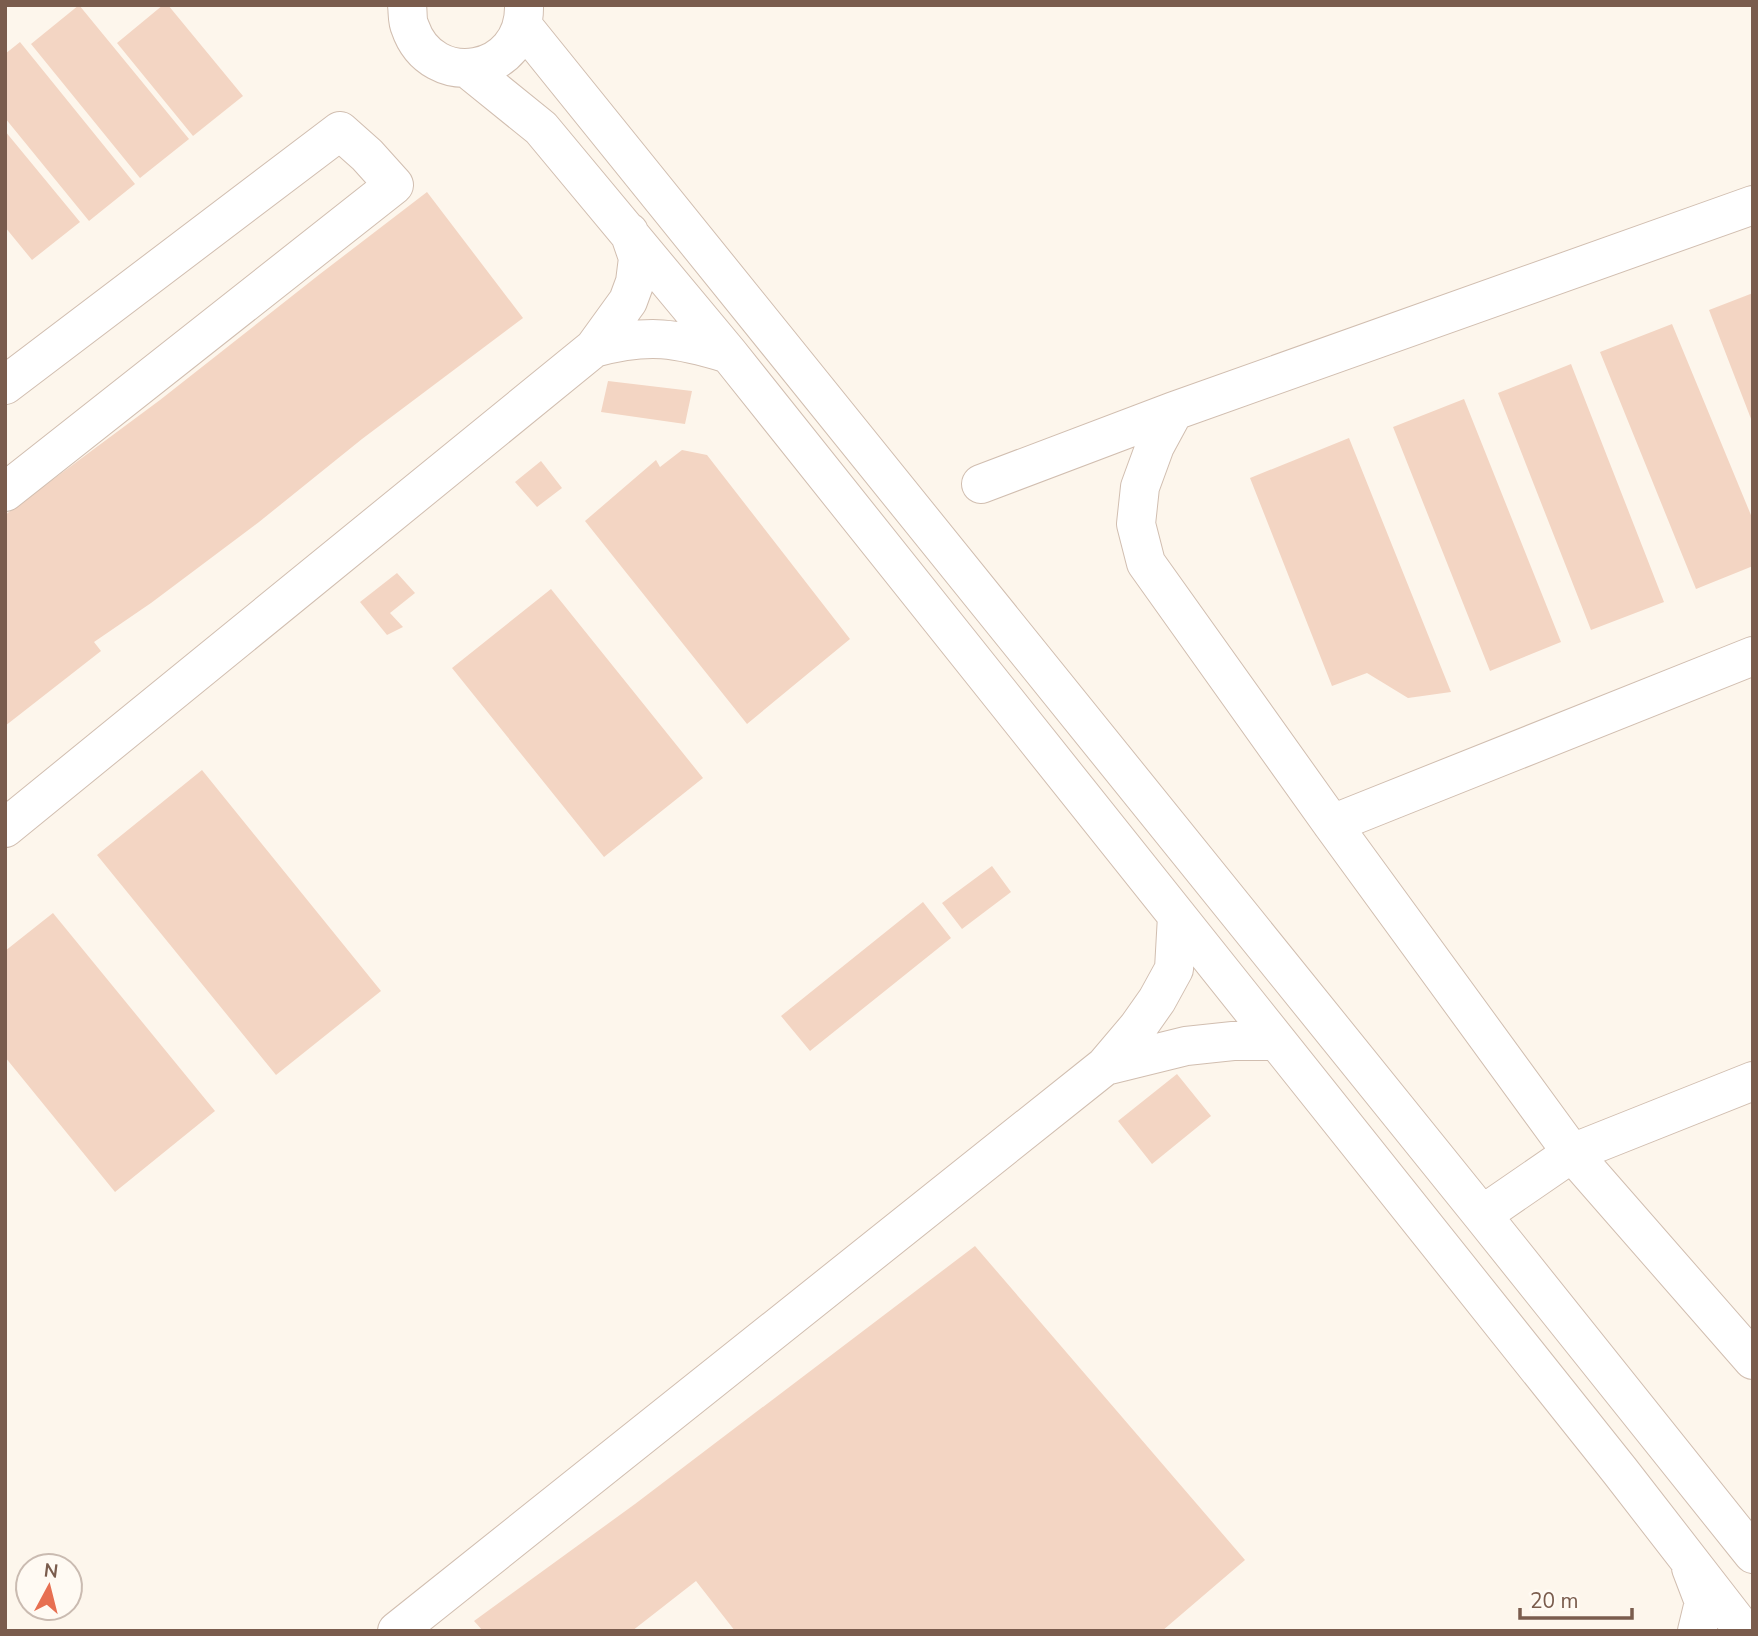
<svg xmlns="http://www.w3.org/2000/svg" width="1758" height="1636" font-family="'Nunito Sans',sans-serif">
	<rect width="100%" height="100%" fill="#fdf6ec"/>
	<path fill="#f3d5c3" d="M79,5L189,139L140,178L31,44Z
		M163,5H168L243,96L193,136L117,43Z
		M20,42L135,184L89,221L5,118V54Z
		M5,131L80,222L32,260L5,227Z
		M427,192L523,318L362,439L259,522L151,603L94,642L101,651L5,726V515L160,400L320,274Z
		M1753,293V424L1709,310Z
		M1672,324L1753,520V566L1696,589L1600,352Z
		M1571,364L1664,602L1591,630L1498,393Z
		M608,381L692,391L685,424L601,412Z
		M1464,399L1561,642L1490,671L1393,427Z
		M1349,438L1451,692L1408,698L1367,673L1332,686L1250,478Z
		M682,450L707,455L850,639L747,724L585,521L656,460L660,467Z
		M541,461L562,488L537,507L515,482Z
		M397,573L415,593L390,613L403,627L387,635L360,602Z
		M551,589L703,778L604,857L452,668Z
		M202,770L381,991L276,1075L97,855Z
		M992,866L1011,892L962,929L942,903Z
		M923,902L951,938L810,1051L781,1016Z
		M53,913L215,1111L115,1192L5,1057V951Z
		M1177,1074L1211,1116L1152,1164L1118,1121Z
		M975,1246L1245,1560L1162,1631H735L696,1581L632,1631H483L474,1621L635,1504Z"/>
	<g fill="none" stroke-linecap="round" stroke-linejoin="round">
		<g stroke="#d1beb0" stroke-width="40">
			<path id="minor" d="M407,5C408,12 407,21 410,27C432,92 526,76 524,5
				M523,26L1482,1215L1753,1554
				M468,69L541,128L729,354L1620,1471L1744,1631
				M594,348C649,333 676,338 729,354
				M5,385L340,131L367,155L394,185L5,492
				M1174,411L1155,446L1140,487L1136,524L1146,563L1332,824L1572,1153L1753,1360
				M981,484L1174,411L1753,205
				M1332,824L1753,656
				M5,828L594,348L628,301L635,282L638,258L629,232
				M1105,1066L1186,1046L1233,1041H1277
				M1482,1215L1572,1153L1753,1081
				M1691,1568L1704,1602L1697,1631
				M397,1631L1105,1066L1138,1027L1157,1000L1174,969L1177,916"/>
		</g>
		<use href="#minor" stroke="#fff" stroke-width="38"/>
	</g>
	<rect width="1758" height="1636" fill="none" stroke="#7a5c4d" stroke-width="14"/>
	<g transform="translate(49 1587) rotate(7)"><circle r="33" fill="#fffaf3" stroke="#cabbb1" stroke-width="2"/>
	<path d="M0-5L12 26L0 18L-12 26Z" fill="#e76f51"/>
	<text y="-10" font-size="19" font-weight="bold" text-anchor="middle" fill="#7a5c4d">N</text>
	</g>
	<path d="M1520 1608v10h112v-10" fill="none" stroke="#7a5c4d" stroke-width="3.5"/>
	<text x="1530" y="1608" font-size="21" fill="#7a5c4d" stroke="#fffaf3" stroke-width="5" paint-order="stroke">20 m</text>
</svg>
